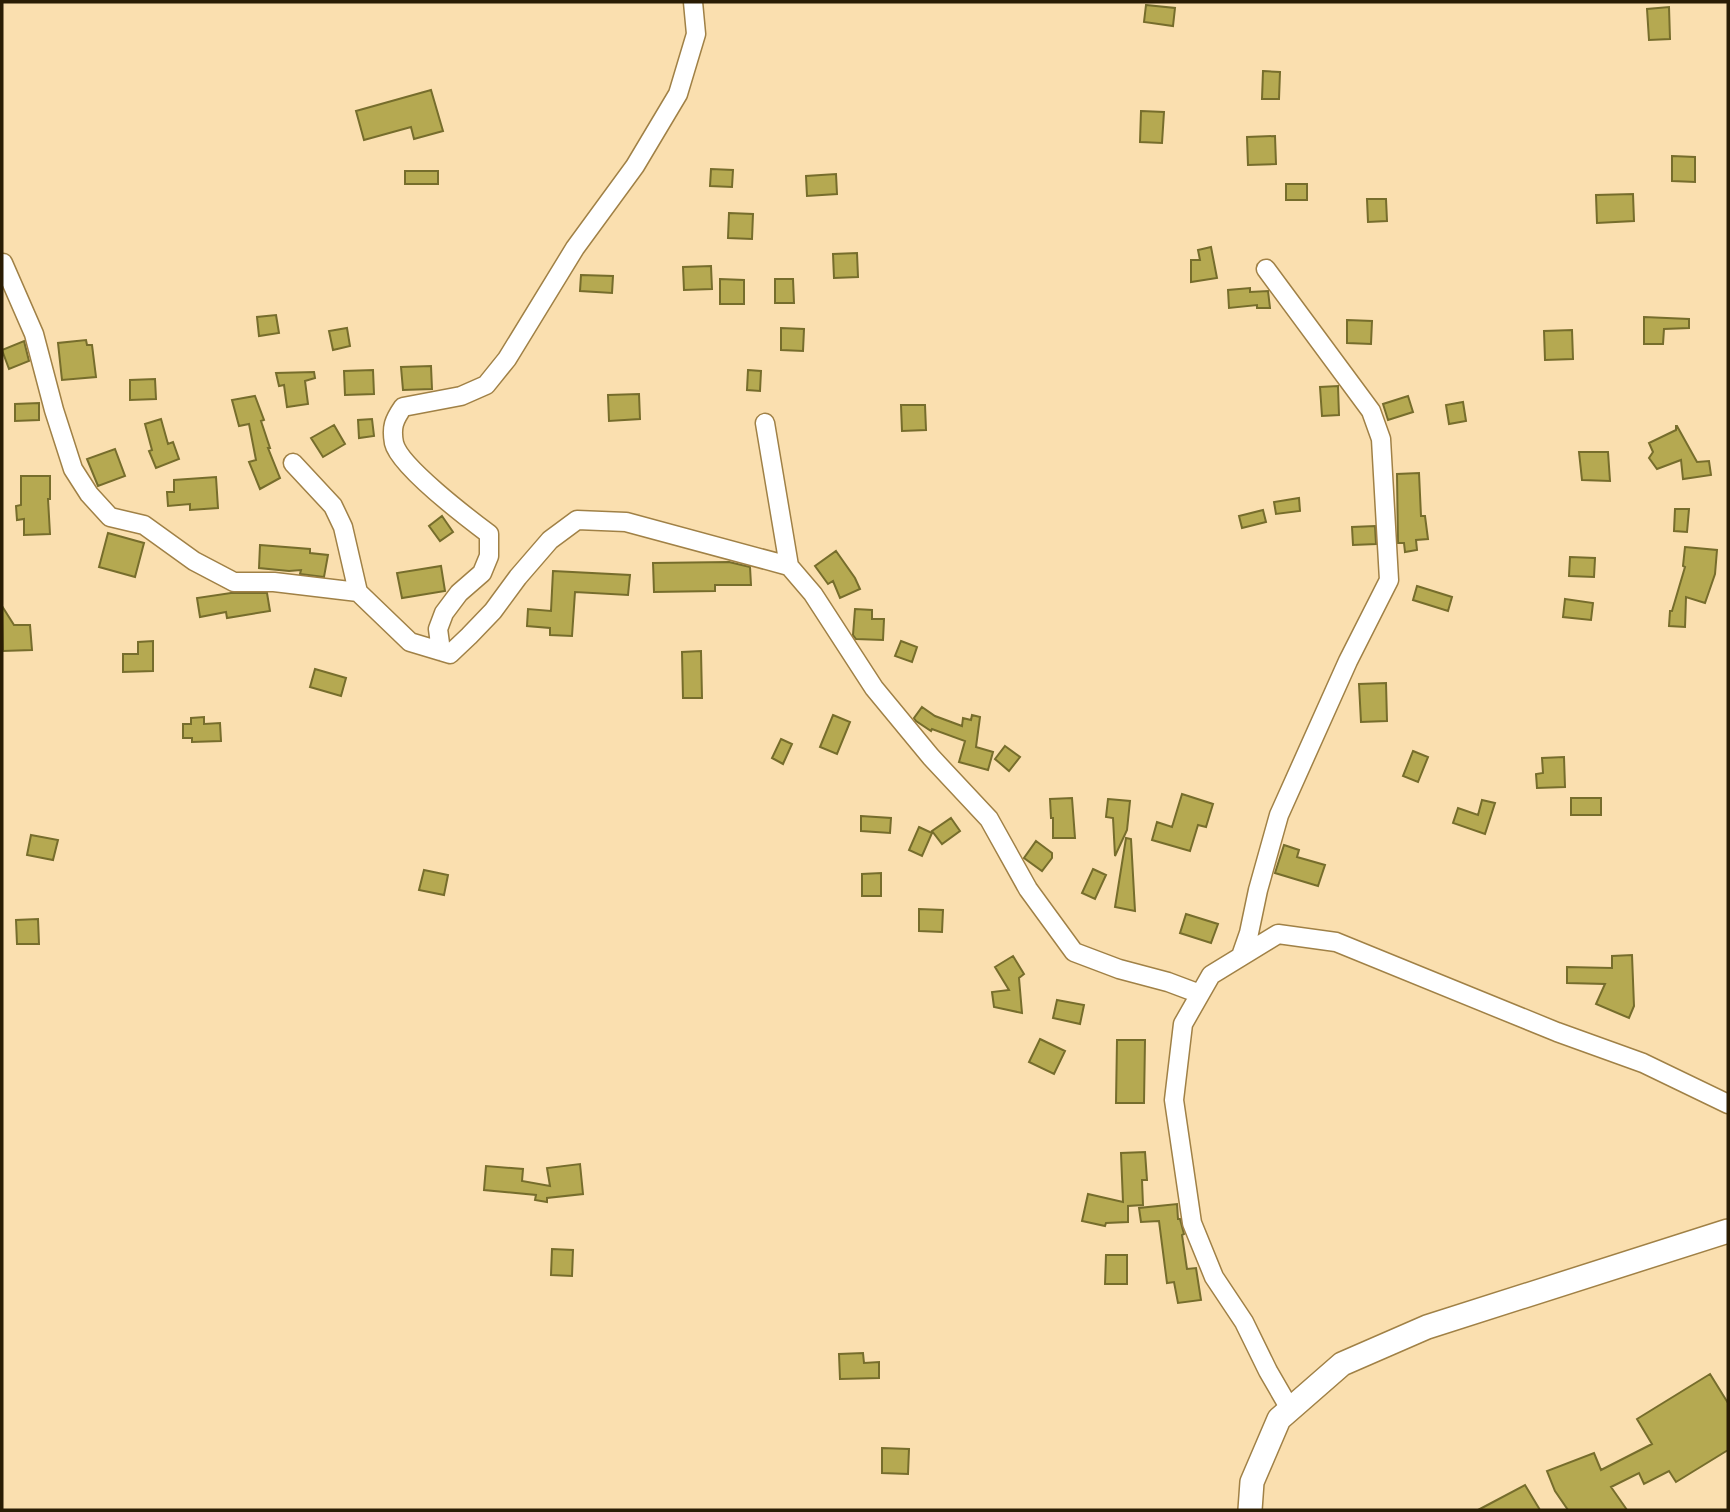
<svg xmlns="http://www.w3.org/2000/svg" width="1730" height="1512" font-family="Merriweather,serif">
	<rect width="100%" height="100%" fill="#fadfaf"/>
	<path fill="#b5a951" stroke="#766d2c" stroke-width="2" d="M1146,5L1175,8L1173,26L1144,22Z
		M1669,7L1670,39L1649,40L1647,9Z
		M1263,71L1280,72L1279,99H1262Z
		M431,90L443,131L414,139L411,127L364,140L356,111Z
		M1141,111L1164,112L1162,143L1140,142Z
		M1275,136L1276,164L1248,165L1247,137Z
		M1672,156L1695,157V182L1672,181Z
		M711,169L733,170L732,187L710,186Z
		M405,171H438V184H405Z
		M836,174L837,194L807,196L806,176Z
		M1286,184H1307V200H1286Z
		M1633,194L1634,221L1597,223L1596,195Z
		M1367,199H1386L1387,221L1368,222Z
		M729,213L753,214L752,239L728,238Z
		M1211,247L1217,278L1191,282V260H1200L1198,250Z
		M857,253L858,277L834,278L833,254Z
		M711,266L712,289L684,290L683,267Z
		M581,275L613,276L612,293L580,291Z
		M720,279L744,280V304H720Z
		M775,279H793L794,303H775Z
		M1250,288V292L1268,291L1270,308H1257V305L1229,308L1228,290Z
		M276,315L279,333L259,336L257,317Z
		M1644,317L1689,319V328L1664,329L1663,344H1644Z
		M1347,320L1372,321L1371,344L1347,343Z
		M347,328L350,346L333,350L329,331Z
		M781,328L804,329L803,351L781,350Z
		M1572,330L1573,359L1545,360L1544,331Z
		M86,340L87,345H92L96,377L62,380L58,343Z
		M24,341L29,361L9,369L2,350Z
		M431,366L432,389L403,390L401,367Z
		M373,370L374,394L345,395L344,371Z
		M748,370L761,371L760,391L747,390Z
		M314,372L315,378L305,381L308,404L287,407L284,385L279,386L276,373Z
		M155,379L156,399L130,400V380Z
		M1338,386L1339,415L1322,416L1320,387Z
		M639,394L640,419L609,421L608,395Z
		M255,396L264,420L261,421L270,448H268L280,478L260,489L249,462L256,460L249,424L239,426L232,400Z
		M1408,396L1413,412L1388,420L1383,404Z
		M1463,402L1466,421L1449,424L1446,405Z
		M39,403V420L15,421V404Z
		M901,405H925L926,430L902,431Z
		M161,419L168,444L173,442L179,459L156,468L149,451L152,450L145,424Z
		M372,419L374,436L359,438L358,420Z
		M334,425L345,444L323,457L311,438Z
		M1676,426H1677L1697,462L1709,461L1711,475L1683,479L1681,460L1657,469L1649,458L1653,452L1649,443L1676,430Z
		M115,449L125,476L98,486L87,459Z
		M1579,452H1608L1610,481L1582,480Z
		M1419,473L1421,516H1425L1428,539L1416,540L1417,550L1405,552L1404,543H1398L1397,474Z
		M21,476H50V499H48L50,534L24,535V519L17,520L16,506L21,505Z
		M216,477L218,508L190,510V504L168,506L167,492H174V480Z
		M1299,498L1300,511L1276,514L1274,502Z
		M1675,509H1689L1687,532L1674,531Z
		M1263,510L1266,522L1242,528L1239,516Z
		M442,516L453,532L440,541L429,526Z
		M1375,526L1376,544L1353,545L1352,527Z
		M108,533L144,543L135,577L99,567Z
		M260,545L310,549V553L328,555L324,577L300,574L301,570L289,571L259,568Z
		M1685,547L1717,550L1715,574L1705,603L1686,597L1685,627L1669,626L1670,611H1672L1685,567L1683,566Z
		M836,551L855,578L860,589L840,598L833,581L828,584L815,566Z
		M1570,557L1595,558L1594,577L1569,576Z
		M729,562L750,567L751,585H715V591L654,592L653,563Z
		M441,566L445,591L402,598L397,573Z
		M553,571L630,575L628,595L575,592L572,636L550,635V628L527,626L528,609L551,611Z
		M1417,586L1452,597L1448,611L1413,600Z
		M231,593H267L270,611L227,618L226,612L200,617L197,598Z
		M1565,599L1593,603L1591,620L1563,617Z
		M2,606L14,625H30L32,650L3,651Z
		M855,609L872,610V619H884L883,640L856,639L853,635Z
		M153,641V671L123,672V654H138V642Z
		M901,641L917,647L912,662L895,656Z
		M701,651L702,698H683L682,652Z
		M315,669L346,678L341,696L310,687Z
		M1386,683L1387,721L1361,722L1359,684Z
		M922,707L935,716L962,726L963,718L971,720L972,715L980,717L976,747L993,752L988,770L959,762L965,741L932,729L931,731L916,721L914,718Z
		M833,715L850,722L837,754L820,747Z
		M204,717V724L220,723L221,741L192,742V738H183V724H191V718Z
		M781,739L792,744L783,764L772,758Z
		M1005,746L1020,757L1009,771L995,759Z
		M1413,751L1428,757L1418,782L1403,776Z
		M1564,757L1565,787L1537,788L1536,774L1543,773L1542,758Z
		M1182,794L1213,804L1206,827L1198,825L1190,851L1152,840L1157,822L1172,827Z
		M1072,798L1075,838H1053V818H1051L1050,799Z
		M1571,798H1601V815H1571Z
		M1108,799L1130,801L1127,830L1115,856L1113,818L1106,817Z
		M1482,800L1495,803L1485,834L1453,823L1458,808L1478,815Z
		M861,816L891,818L890,833L861,831Z
		M951,818L960,831L942,844L932,831Z
		M919,827L932,833L922,856L909,850Z
		M31,835L58,840L53,860L27,855Z
		M1126,838L1131,839L1135,911L1115,907Z
		M1036,841L1052,853V858L1042,871L1024,858Z
		M1284,845L1299,850L1297,857L1325,865L1318,886L1275,873Z
		M1093,869L1106,875L1095,899L1082,893Z
		M424,870L448,875L444,895L419,890Z
		M881,873V896H862V874Z
		M919,909L943,910L942,932L919,931Z
		M1186,914L1218,924L1211,943L1180,933Z
		M38,919L39,944H17L16,920Z
		M1632,955L1634,1006L1629,1018L1596,1004L1605,984L1567,983V967L1612,968V956Z
		M1013,956L1024,974L1019,978L1022,1013L994,1007L992,992L1009,990L995,967Z
		M1057,1000L1084,1005L1080,1024L1053,1018Z
		M1040,1039L1065,1051L1054,1074L1029,1062Z
		M1117,1040H1145L1144,1103H1116Z
		M1145,1152L1147,1180H1142L1143,1205L1128,1206V1222L1106,1223L1105,1226L1082,1221L1088,1194L1123,1202L1121,1153Z
		M580,1164L583,1194L547,1198V1202L535,1200L536,1195L484,1190L486,1166L523,1169L522,1181L550,1186L547,1168Z
		M1177,1204L1178,1219H1180L1184,1234L1182,1235L1187,1269L1196,1268L1201,1300L1178,1303L1174,1282L1167,1283L1159,1221L1141,1222L1139,1208Z
		M552,1249L573,1250L572,1276L551,1275Z
		M1106,1255H1127V1284H1105Z
		M863,1353L864,1363L879,1362V1378L840,1379L839,1354Z
		M1710,1374L1728,1403V1450L1676,1482L1669,1471L1644,1484L1639,1473L1611,1487L1627,1510H1568L1555,1491L1547,1471L1594,1453L1601,1470L1652,1444L1637,1419Z
		M882,1448L909,1449L908,1474L882,1473Z
		M1525,1485L1540,1510H1478Z"/>
	<g fill="none" stroke-linecap="round" stroke-linejoin="round">
		<g stroke="#a08146" stroke-width="21">
			<path id="street" d="M3,263L34,334L54,410L73,469L89,494L110,517L144,525L194,561L234,582H274L358,592L410,642L450,654L469,636L493,611L518,577L550,540L577,520L626,522L789,566L813,594L874,688L931,757L989,819L1028,889L1074,952L1119,969L1168,982L1200,994
				M765,423L789,566
				M293,463L333,506L343,527L358,592
				M441,651L438,629L444,613L459,593L482,573L489,556V534C469,519 399,466 394,443C391,427 394,420 403,407L461,396L486,385L507,359L575,248L635,166L678,94L696,34L693,2
				M1241,956L1249,933L1258,890L1279,815L1348,661L1389,580L1381,439L1371,411L1266,269
				M1290,1409L1268,1371L1244,1322L1214,1277L1192,1223L1174,1100L1183,1024L1211,975L1278,934L1336,942L1557,1032L1643,1063L1728,1104"/>
		</g>
		<g stroke="#a08146" stroke-width="26">
			<path id="secondary" d="M1250,1510L1252,1482L1279,1419L1342,1364L1427,1327L1728,1231"/>
		</g>
		<use href="#street" stroke="#fff" stroke-width="18"/>
		<use href="#secondary" stroke="#fff" stroke-width="23"/>
	</g>
	<rect width="1730" height="1512" fill="none" stroke="#291c04" stroke-width="7"/>
</svg>
